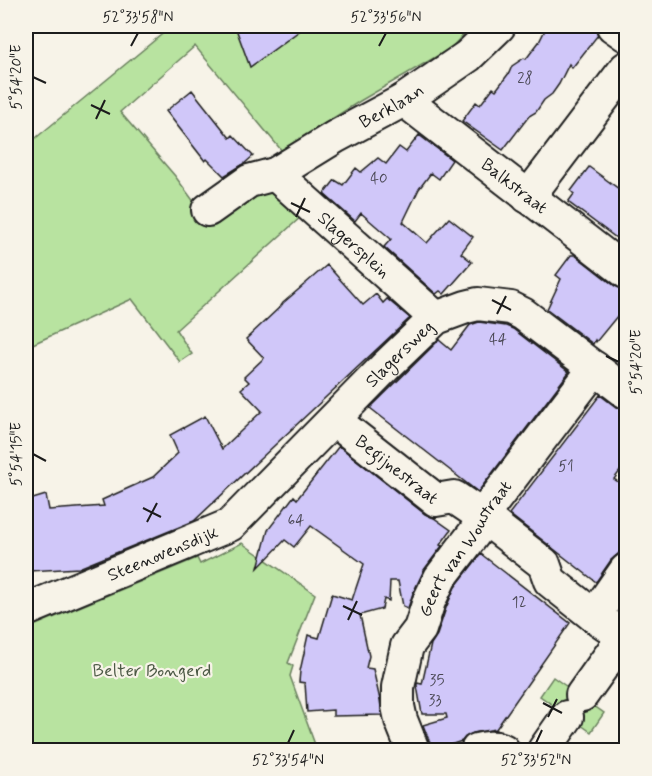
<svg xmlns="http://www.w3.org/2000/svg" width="652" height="776" font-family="Mynerve,sans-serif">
	<rect width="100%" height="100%" fill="#f7f3e8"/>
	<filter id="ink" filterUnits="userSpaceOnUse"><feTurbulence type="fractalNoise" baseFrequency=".0167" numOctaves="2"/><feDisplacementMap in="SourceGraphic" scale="12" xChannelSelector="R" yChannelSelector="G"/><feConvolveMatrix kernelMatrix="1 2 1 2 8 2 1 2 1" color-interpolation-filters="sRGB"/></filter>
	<g filter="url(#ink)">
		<path fill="#b8e3a0" stroke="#6a805e" stroke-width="1.5" d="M172,26H471L451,48L360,101L282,151L195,46L120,112L175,176L206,218L265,191L286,199L302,216L176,330L192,354L180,362L132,299L26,347V146Z
			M242,543L315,594L288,663L293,666L290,676L317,750H26V629L197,558L200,564Z
			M553,677L604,713L591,732L540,696Z"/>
		<path fill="#d0c7f9" stroke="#1c1c1c" stroke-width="1.5" d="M235,26H306L250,67Z
			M547,26H590L596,30L598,35L572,68L569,64L559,84L552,94L544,100L536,112L529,116L503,150L462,121L476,102L480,105L493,88L496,90L509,73L512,66L524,58L526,59L539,42Z
			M192,90L230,138L233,135L253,156L244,164L224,176L207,159L205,161L166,111Z
			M419,135L452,160L439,179L431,173L419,189L403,222L427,243L449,218L473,237L461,253L472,262L444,294L440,291L436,294L384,247L391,239L361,213L355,221L324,194L335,180L343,185L356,168L361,172L378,158L386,164L399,147L406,152Z
			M589,167L627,195V246L568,202L574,194L571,191Z
			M571,255H575L615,286L627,291V322L618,315L596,342L595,340L593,344L547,309L561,279L556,275Z
			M327,265L363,305L376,294L383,303L387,299L410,318L194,521L79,568L29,571L26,501L46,495L49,510L104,506L102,500L153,477L178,453L170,435L205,416L222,449L262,411L241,389L249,382L244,377L264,358L246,339L281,306L283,303Z
			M479,322L506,326L513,329L569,372L478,492L370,408L439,340L451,350L470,325Z
			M600,395L616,407L627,410V462L614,479L627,488V543L618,554L611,560L596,582L509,514Z
			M339,446L425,514L434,518L451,530L440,545L442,546L424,570L413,593L408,608L403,606L398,581H390L389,601L384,599L382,609L360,615L369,656L366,668L373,669L380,700L382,715L333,716V710L307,712L305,683L299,682L300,671L308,635L319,638L332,594L352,600L364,564L311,526L294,547L285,540L258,568L268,530L294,496L297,499Z
			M481,554L570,623L496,729L473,733L465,737L462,741L435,750H431L430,743L423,725L447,718L446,714H422L417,686V683L422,684L431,644L437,635L446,608L455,587Z"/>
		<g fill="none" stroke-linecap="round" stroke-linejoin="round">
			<g stroke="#1c1c1c" stroke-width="36">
				<g id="minor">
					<path d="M613,26L626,35"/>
					<path id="s1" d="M404,100L626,272"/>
					<path id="s2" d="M275,174L436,318"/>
					<path d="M528,197L626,68"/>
					<path id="s3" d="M208,210L249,181L275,174L335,137L404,100L468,56L499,26"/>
					<path id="s4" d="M334,420L436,500L454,497L482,516L544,564L550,581L594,616L626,638"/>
					<path id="s5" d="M26,610L230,525L386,366L436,318L466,307L478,304L511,308L523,314L626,392"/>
					<path d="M594,616L626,570"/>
					<path d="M582,695L624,636"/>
					<path id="s6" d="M413,750L401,720L398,706V687L407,646L420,629L429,601L440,578L476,531L482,516L595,368"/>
					<path d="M477,750C484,748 497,746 503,750"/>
					<path d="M544,750L567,717"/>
				</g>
			</g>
			<use href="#minor" stroke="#f7f3e8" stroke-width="32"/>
		</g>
	</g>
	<path fill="none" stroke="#1c1c1c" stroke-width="2" d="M131,46L138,33M379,46L386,33M33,77L46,83M91,105L110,114M96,119L105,100M291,203L310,212M296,217L305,198M492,300L511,310M497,314L506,296M606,356L619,362M33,454L46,461M143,508L161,517M147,522L157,503M343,606L362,615M348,620L357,601M543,703L562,713M548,717L557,699M288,743L294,730M536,743L542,730"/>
	<g text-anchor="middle" stroke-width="4.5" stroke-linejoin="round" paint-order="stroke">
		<g font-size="15" fill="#494753">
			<text x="525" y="83">28</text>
			<text x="379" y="183">40</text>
			<text x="498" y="344">44</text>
			<text x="566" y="471">51</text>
			<text x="296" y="525">64</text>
			<text x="519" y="607">12</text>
			<text x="437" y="685">35</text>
			<text x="435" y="705">33</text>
		</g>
		<g font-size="18" fill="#1c1c1c" stroke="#f7f3e8">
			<text dy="6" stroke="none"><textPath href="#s3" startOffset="212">Berklaan</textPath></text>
			<text dy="6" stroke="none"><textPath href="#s1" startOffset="140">Balkstraat</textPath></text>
			<text dy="6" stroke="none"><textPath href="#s2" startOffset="106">Slagersplein</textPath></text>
			<text dy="6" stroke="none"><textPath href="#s5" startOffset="462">Slagersweg</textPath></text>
			<text dy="6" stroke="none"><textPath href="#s4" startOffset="80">Begijnestraat</textPath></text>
			<text dy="6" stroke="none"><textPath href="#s6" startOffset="222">Geert van Woustraat</textPath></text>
			<text dy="6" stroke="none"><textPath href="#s5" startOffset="148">Steenovensdijk</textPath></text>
		</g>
		<g font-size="18" fill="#4b5844" stroke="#f7f3e8">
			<text x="152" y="676">Belter Bongerd</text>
		</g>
	</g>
	<rect width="652" height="776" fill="none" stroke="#f7f3e8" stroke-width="66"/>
	<rect x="33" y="33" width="586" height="710" fill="none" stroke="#1c1c1c" stroke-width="2"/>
	<g font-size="15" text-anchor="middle" fill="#1c1c1c">
		<text x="138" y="22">52°33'58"N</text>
		<text x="386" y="22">52°33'56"N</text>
		<text transform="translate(16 77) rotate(-90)" y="5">5°54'20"E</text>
		<text transform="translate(636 362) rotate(-90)" y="5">5°54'20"E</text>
		<text transform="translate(16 454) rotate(-90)" y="5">5°54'15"E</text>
		<text x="288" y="765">52°33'54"N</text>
		<text x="536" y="765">52°33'52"N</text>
	</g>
</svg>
